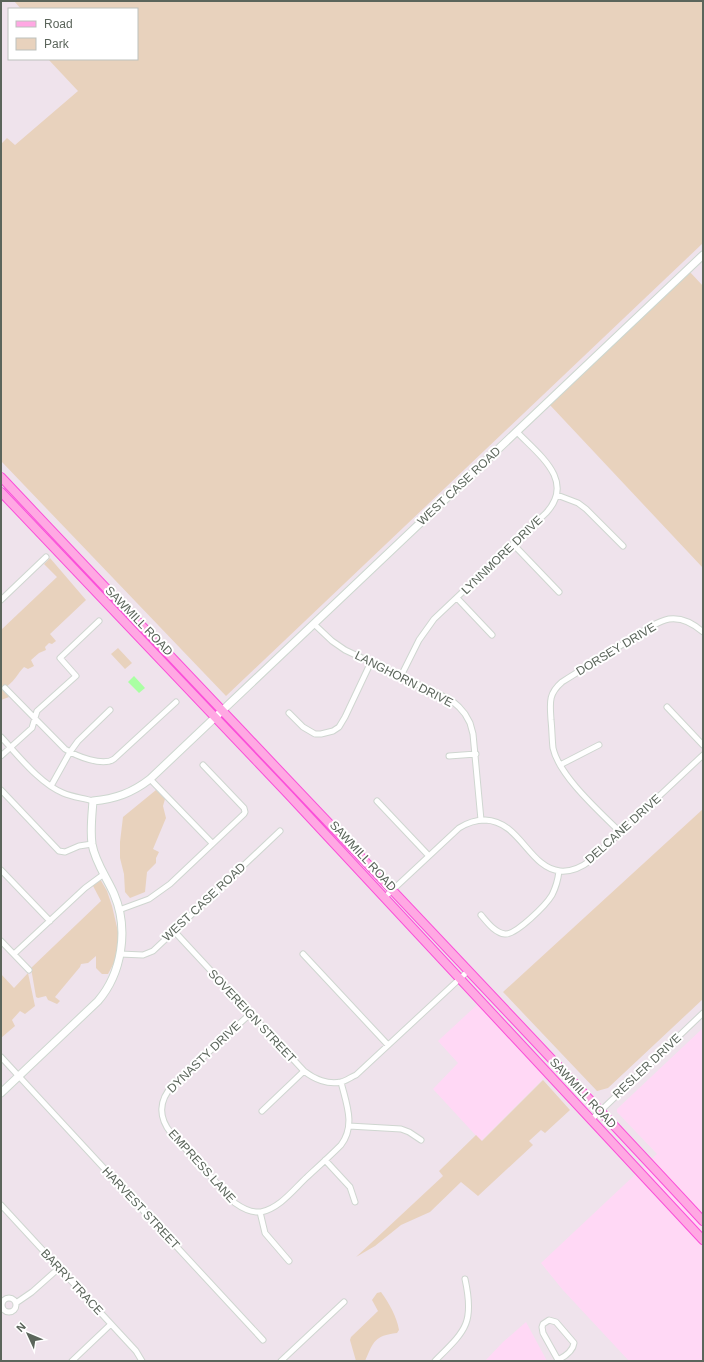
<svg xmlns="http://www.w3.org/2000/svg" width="704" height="1362" font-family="Helvetica,sans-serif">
	<rect width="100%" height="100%" fill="#efe3ec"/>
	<path fill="#ffd8f5" d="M479,1003L546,1076L481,1141L433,1089L458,1063L438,1041Z
		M703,1028V1361H629L562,1289L541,1263L657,1154L617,1112V1109Z
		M526,1322L547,1361H485L503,1342Z"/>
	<path fill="#e8d2bd" d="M14,1H703V243L226,696L1,461V144L7,138L15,145L78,91L48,59H137V9H21Z
		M689,271L703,286V568L549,404Z
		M50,558L86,600L50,634L56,641L52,644L49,643L45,647L46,650L39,653L31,660L34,666L28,669L24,667C17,674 14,683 4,688L9,697L1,700V630L57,577L44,564Z
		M118,648L132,663L125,669L111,654Z
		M156,790L165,799L163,806L166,818L153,849L159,852L156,858V863L147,872L145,892L130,898L125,892L124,874L120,858V842L123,817Z
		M703,809V999L608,1088L597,1091L503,992Z
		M100,879L107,891L112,906L119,936L116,959L108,974H102L96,968V956L88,963L81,964L80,967L55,997L60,1001L57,1004L48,1000L46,996L38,998L36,997L31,968L101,901L92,884Z
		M28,973L35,1006L25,1014L20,1011L12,1020L15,1026L1,1038V974L14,988Z
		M543,1080L570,1110L545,1133L541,1130L529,1141L533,1145L478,1196L461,1182L430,1212L401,1225L375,1246L356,1257L443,1176L439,1171L476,1135L482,1141Z
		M381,1292C389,1303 397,1317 399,1330L397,1333C374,1336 374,1341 365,1361H356L350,1340L351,1337L378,1311L372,1300L377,1293Z"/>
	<path fill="#aaffa3" d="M134,676L145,688L139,693L128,682Z"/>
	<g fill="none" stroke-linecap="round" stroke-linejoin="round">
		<g stroke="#cfd6d0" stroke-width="7">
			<path id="minor" d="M557,495L578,503L586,509L623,546
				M513,544L559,592
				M457,598L492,635
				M1,600L46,557
				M314,624L332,641L345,650L451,700L459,707L465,714L470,723L473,734L481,820
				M401,676L419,640L434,619L546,513C576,481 539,455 517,432
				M5,688L65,749C76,756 103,767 114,759L176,702
				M667,707L703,745
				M289,713L303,727L315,734H321L333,731L339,727L345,717L371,662
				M1,737C18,755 39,783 63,793C72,797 83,798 93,801
				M1,756L32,728L37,711L76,676L60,658L99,621
				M449,756L476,754
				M560,765L599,745
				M150,779L212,843
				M51,786L70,752L78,741L110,710
				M1,790L59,851L65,852L79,846L92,844
				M377,801L429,856
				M621,833C600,812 559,776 553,748C552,739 552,729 551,720C550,703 548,694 562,682C584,668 606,655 628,641C640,633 655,622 669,619C683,617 694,624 703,632
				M1,870L50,921
				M385,897L459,828C467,823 476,820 485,820C520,821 529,868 560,871C571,872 582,867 591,860L703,755
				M119,910L149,899L170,884L244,814L245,812L244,808L203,765
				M481,915C487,922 495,933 505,934C516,935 546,905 552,895C556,887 558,880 559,871
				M174,931L304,1071C314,1079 328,1085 341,1082C346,1081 351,1077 356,1075L468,971
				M1,941L29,970
				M14,954L85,888L104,874
				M120,954L143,955L153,951L280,831
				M303,954L388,1045
				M251,1013L173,1085C159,1100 158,1117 171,1133L235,1203C242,1208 251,1213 261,1212C280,1208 294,1189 307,1177C319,1166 330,1156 341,1145C356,1125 346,1103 341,1082
				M1,1057L263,1340
				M262,1111L304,1071
				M591,1120L703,1013
				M349,1126L401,1129L409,1132L421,1140
				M325,1160L350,1187L355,1202
				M1,1205L136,1351L142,1361
				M260,1212L265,1233L289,1261
				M2 1305a7 7 0 1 1 14 0a7 7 0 1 1-14 0Z
				M16,1303L32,1292L59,1268
				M558,1360C564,1357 573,1351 574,1343L556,1322L549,1320L543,1324L542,1327L543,1333L558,1360V1361
				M72,1361L111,1324
				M281,1361L344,1302
				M435,1361C465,1331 475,1324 465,1279"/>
		</g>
		<g stroke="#cdd7cf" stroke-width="9">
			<path id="secondary" d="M1,1093L98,1001C122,973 129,929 114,894C107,878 95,862 92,844C90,830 92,815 93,801C115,799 132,793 150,779L703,255"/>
		</g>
		<g stroke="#fb4fd9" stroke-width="10">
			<path id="primary" d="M1,477C235,725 471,971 703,1221
				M1,492L288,794L703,1240"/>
		</g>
		<use href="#minor" stroke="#fff" stroke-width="5"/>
		<use href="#secondary" stroke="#fff" stroke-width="7"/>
		<use href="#primary" stroke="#ffa8e3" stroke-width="8"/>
	</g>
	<g text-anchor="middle" stroke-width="4" stroke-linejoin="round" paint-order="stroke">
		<g font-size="12" fill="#5b655b" stroke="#fff">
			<text transform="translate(459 486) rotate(-43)" y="4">WEST CASE ROAD</text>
			<text transform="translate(502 555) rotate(-44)" y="4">LYNNMORE DRIVE</text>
			<text transform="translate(139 621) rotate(46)" y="4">SAWMILL ROAD</text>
			<text transform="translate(616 649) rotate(-31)" y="4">DORSEY DRIVE</text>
			<text transform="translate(404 679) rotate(27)" y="4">LANGHORN DRIVE</text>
			<text transform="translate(623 829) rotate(-42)" y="4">DELCANE DRIVE</text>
			<text transform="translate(363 856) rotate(47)" y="4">SAWMILL ROAD</text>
			<text transform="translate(204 902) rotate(-43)" y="4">WEST CASE ROAD</text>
			<text transform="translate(252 1016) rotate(47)" y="4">SOVEREIGN STREET</text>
			<text transform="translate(204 1057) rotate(-44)" y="4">DYNASTY DRIVE</text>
			<text transform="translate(647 1066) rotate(-43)" y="4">RESLER DRIVE</text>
			<text transform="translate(583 1093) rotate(47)" y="4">SAWMILL ROAD</text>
			<text transform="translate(202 1166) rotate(48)" y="4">EMPRESS LANE</text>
			<text transform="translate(141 1208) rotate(47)" y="4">HARVEST STREET</text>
			<text transform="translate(72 1282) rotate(47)" y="4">BARRY TRACE</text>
		</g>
	</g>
	<rect width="704" height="1362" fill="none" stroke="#5b655b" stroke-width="4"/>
	<rect x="8" y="8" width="130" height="52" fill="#ffffff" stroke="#bdc1bd"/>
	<rect x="16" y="21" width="20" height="6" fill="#ffa8e3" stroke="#bdc1bd"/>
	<text x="44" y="28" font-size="12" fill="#5b655b">Road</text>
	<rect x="16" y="38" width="20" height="12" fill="#e8d2bd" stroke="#bdc1bd"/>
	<text x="44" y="48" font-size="12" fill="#5b655b">Park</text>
	<g transform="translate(28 1334) rotate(314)" stroke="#ffffff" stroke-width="3" paint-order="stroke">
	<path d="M0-3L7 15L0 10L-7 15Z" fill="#5b655b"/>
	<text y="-6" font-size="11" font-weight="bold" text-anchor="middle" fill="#5b655b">N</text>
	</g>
</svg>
